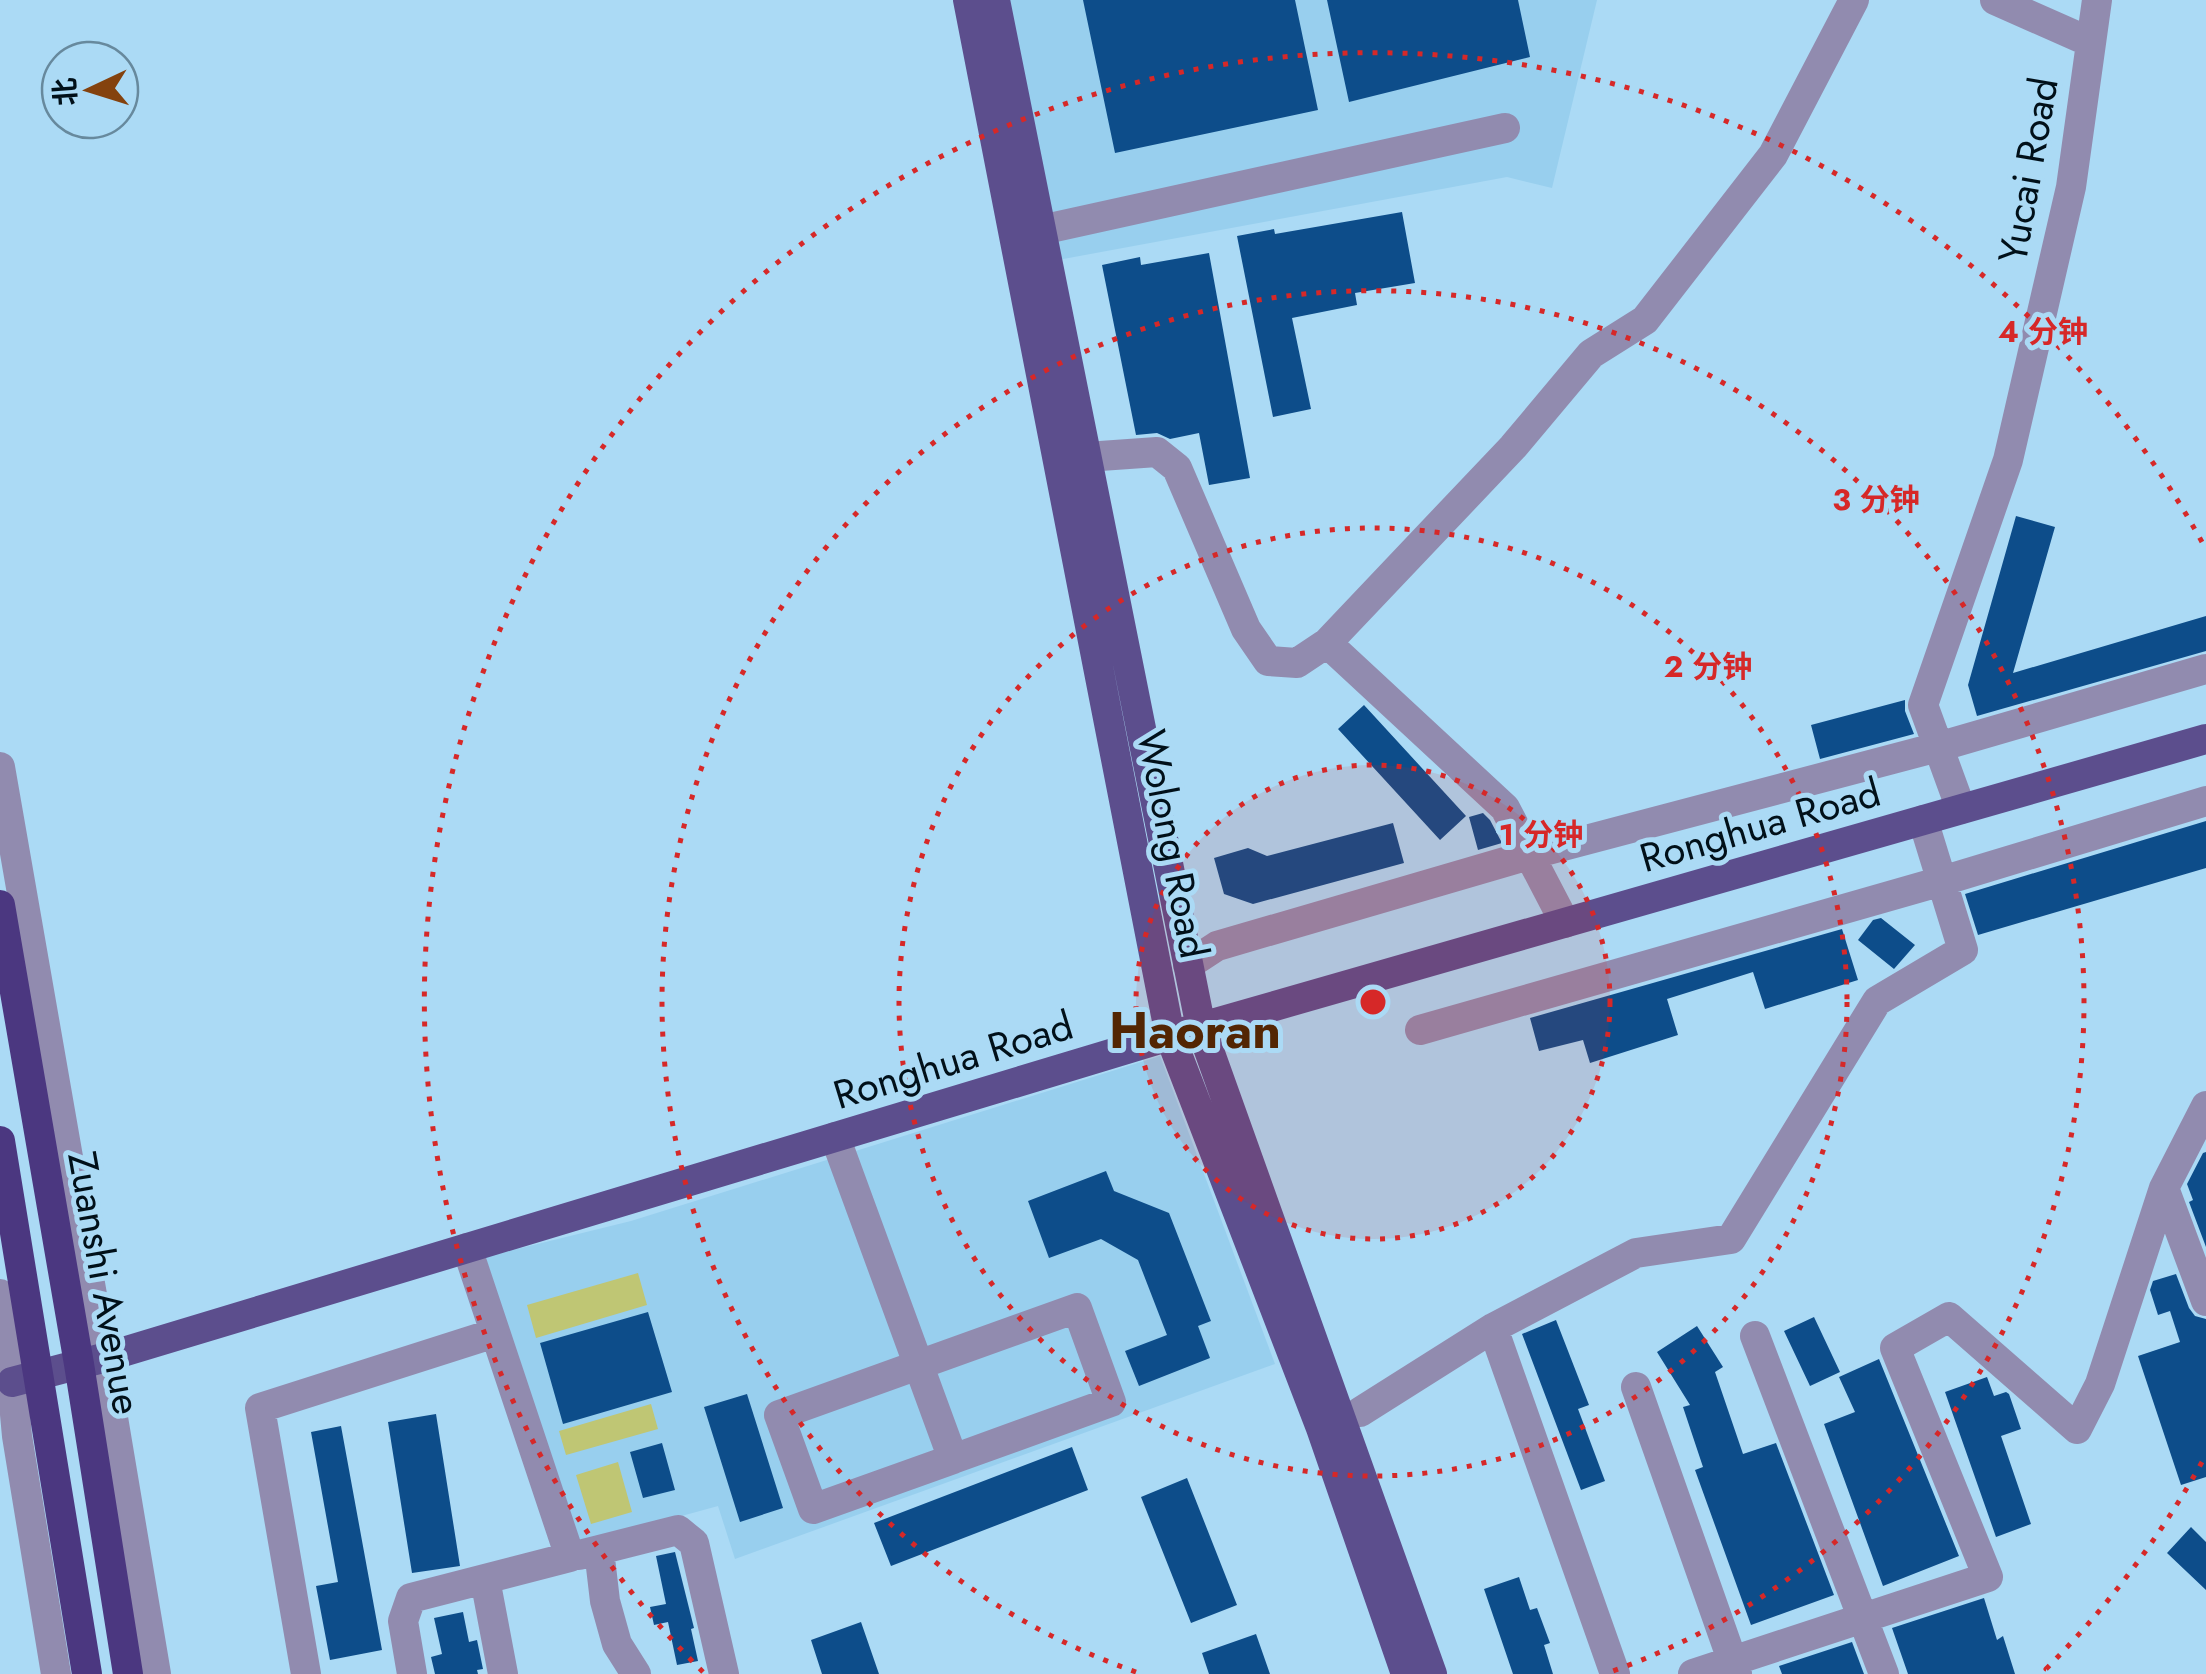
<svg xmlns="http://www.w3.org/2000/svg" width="2206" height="1674" font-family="Jost,'Noto Sans SC',sans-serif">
	<rect width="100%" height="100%" fill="#abdaf5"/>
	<path fill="#98cfee" d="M995,0H1597L1552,188L1507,177L1047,262Z
		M1160,1056L1275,1364L735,1559L718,1506L576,1545L481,1258L631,1221Z"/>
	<path fill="#bfc674" d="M638,1273L647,1305L536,1338L527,1305Z
		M651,1404L658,1429L566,1455L559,1431Z
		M618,1462L632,1512L591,1524L576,1475Z"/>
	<path fill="#0d4d8a" d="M1083,0H1295L1318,110L1115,153Z
		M1327,0H1518L1530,57L1349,102Z
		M1402,212L1415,283L1355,293L1357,305L1292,318L1311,409L1273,417L1237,236L1274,229L1275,234Z
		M1209,253L1250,478L1209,485L1199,433L1170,439L1157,433L1136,435L1102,265L1140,257L1141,265Z
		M2016,516L2055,527L2013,673L2206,616V651L1977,716L1968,685Z
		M1905,700V711L1914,734L1820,759L1811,725Z
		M1364,705L1466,816L1440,840L1338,729Z
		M1483,813L1490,820L1502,843L1478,850L1469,817Z
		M2206,821V868L1978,935L1965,894Z
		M1393,823L1404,863L1253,904L1224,894L1214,858L1248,848L1267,856Z
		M1881,918L1915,945L1894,969L1858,940L1873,920Z
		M1842,929L1858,980L1765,1009L1753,972L1667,999L1678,1035L1590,1063L1583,1040L1539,1051L1530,1018Z
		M2206,1152V1247L2189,1202L2193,1200L2187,1184L2203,1153Z
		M1106,1171L1114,1191L1169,1213L1211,1321L1198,1326L1210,1358L1139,1386L1125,1351L1167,1335L1138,1260L1101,1239L1049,1258L1028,1201Z
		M2176,1274L2189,1308L2195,1316L2206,1319V1477L2181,1485L2138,1356L2180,1342L2170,1311L2158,1315L2150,1290L2153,1281Z
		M648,1312L672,1392L563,1424L540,1343Z
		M1814,1317L1840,1372L1810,1386L1784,1331Z
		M1556,1320L1589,1405L1578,1409L1605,1481L1581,1490L1522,1334Z
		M1697,1326L1723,1367L1715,1372L1743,1454L1776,1443L1834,1595L1751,1625L1695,1470L1703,1467L1683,1407L1690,1405L1657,1352Z
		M1879,1359L1959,1556L1883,1586L1824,1424L1855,1412L1839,1377Z
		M1987,1377L1994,1396L2006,1392L2009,1394L2021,1429L2001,1436L2031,1524L1996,1537L1945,1392Z
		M747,1394L783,1508L740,1522L704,1407Z
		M436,1414L460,1566L412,1573L388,1422Z
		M341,1426L382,1650L330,1660L316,1586L338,1582L311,1432Z
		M662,1443L675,1490L643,1498L630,1452Z
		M1072,1447L1088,1490L891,1566L874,1523Z
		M1187,1478L1237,1605L1191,1623L1141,1497Z
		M2191,1527L2206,1542V1590L2167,1553Z
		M675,1552L694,1628L691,1629L698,1661L677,1665L668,1622L654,1625L650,1607L666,1604L656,1556Z
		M1519,1577L1530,1610L1537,1608L1550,1643L1544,1645L1553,1674H1513L1484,1589Z
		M1984,1598L1997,1640L2003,1636L2015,1674H1908L1892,1628Z
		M463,1612L469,1642L477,1640L483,1669L477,1670L478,1674H435L431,1657L442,1654L434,1618Z
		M861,1622L879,1674H822L811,1640Z
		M1256,1634L1270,1674H1209L1202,1653Z
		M1852,1642L1864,1674H1782L1779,1666Z"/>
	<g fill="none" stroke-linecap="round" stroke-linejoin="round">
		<path stroke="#918baf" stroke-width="30" d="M1995,0L2090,42
			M1041,230L1505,128
			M1086,457L1157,452L1177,468L1246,629L1268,661L1297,663L1327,643
			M0,767L103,1358L156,1674
			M1961,809L1923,705L2008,460L2071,187L2097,0
			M1565,923L1505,808L1327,643L1513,447L1591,354L1645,320L1773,155L1854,0
			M1188,965L1217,946L1529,855L1938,747L2206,669
			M1420,1030L1942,881L2206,801
			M835,1137L953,1459L1111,1402L1077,1308L779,1415L813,1509L953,1459
			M2164,1188L2206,1301
			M0,1294L12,1382L17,1436L56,1674
			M1493,1328L1615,1674
			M1755,1336L1884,1674
			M1636,1387L1737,1674
			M1360,1412L1493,1328L1636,1253L1731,1239L1877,1001L1963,950L1923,820
			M599,1550L678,1530L694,1543L724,1674
			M579,1555L599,1550L605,1601L617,1644L636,1674
			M485,1579L503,1674
			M306,1674L260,1408L495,1333
			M412,1674L403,1621L411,1598L570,1557L467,1248
			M1693,1674L1988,1577L1895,1348L1949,1317L2077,1429L2100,1384L2164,1188L2206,1106"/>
		<path stroke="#5c4e8d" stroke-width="30" d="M968,0L1170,1036L1321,1428L1406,1674
			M995,0L1201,1028L1432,1674
			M12,1382L103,1358L1170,1036L2206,739"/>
		<path stroke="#4b3780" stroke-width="30" d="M0,905L79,1364L128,1674
			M0,1141L87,1674"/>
	</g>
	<circle cx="1373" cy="1002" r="237" fill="#d62828" fill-opacity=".12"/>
	<g fill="none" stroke="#d62828" stroke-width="5" stroke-dasharray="5 10">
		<circle cx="1373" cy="1002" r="237"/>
		<circle cx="1373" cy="1002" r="474"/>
		<path d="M1136 1672A711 711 0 1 1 1610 1672"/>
		<path d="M2202 1462A948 948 0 0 1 2043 1672M703 1672A948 948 0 1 1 2202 542"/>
	</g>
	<g text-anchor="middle" stroke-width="10" stroke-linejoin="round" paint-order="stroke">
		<g font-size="40" fill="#011019" stroke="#abdaf5">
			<text transform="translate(2028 170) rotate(-80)" y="14">Yucai Road</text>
			<text transform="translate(1760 825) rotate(-16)" y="14">Ronghua Road</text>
			<text transform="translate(1173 844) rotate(79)" y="14">Wolong Road</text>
			<text transform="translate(953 1060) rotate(-17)" y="14">Ronghua Road</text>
			<text transform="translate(105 1283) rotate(80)" y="14">Zuanshi Avenue</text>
		</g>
		<g font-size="50" font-weight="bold" fill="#532603" stroke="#abdaf5">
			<text x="1195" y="1048">Haoran</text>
		</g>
	</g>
	<circle cx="1373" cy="1002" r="15" fill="#d62828" stroke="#abdaf5" stroke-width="5"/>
	<g font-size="30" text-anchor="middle" font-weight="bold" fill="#d62828" stroke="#abdaf5" stroke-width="10" stroke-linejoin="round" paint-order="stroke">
		<text x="2043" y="342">4 分钟</text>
		<text x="1876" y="510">3 分钟</text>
		<text x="1708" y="677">2 分钟</text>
		<text x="1541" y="845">1 分钟</text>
	</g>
	<g transform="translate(90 90) rotate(266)"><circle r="48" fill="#abdaf5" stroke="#67899d" stroke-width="2.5"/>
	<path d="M0-8L18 38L0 25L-18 38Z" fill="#84420e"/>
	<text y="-15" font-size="28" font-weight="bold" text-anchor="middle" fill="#011019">北</text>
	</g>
</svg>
